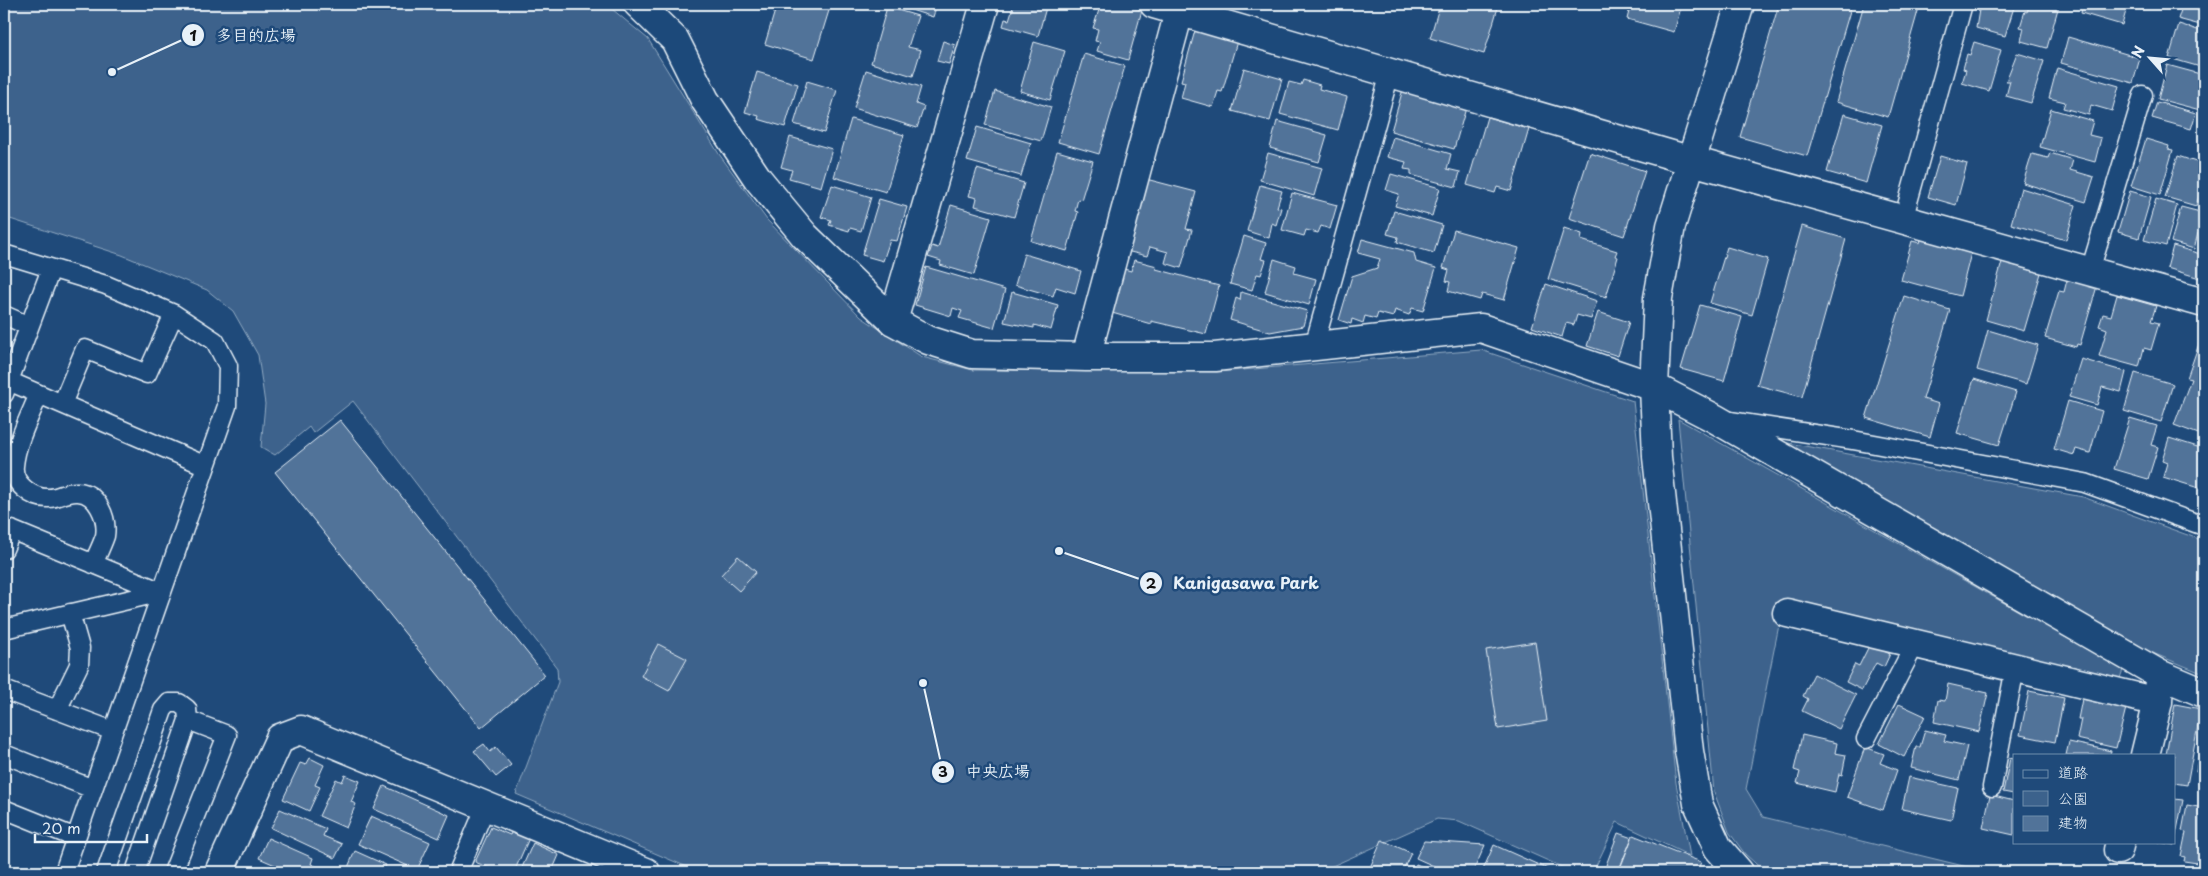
<svg xmlns="http://www.w3.org/2000/svg" width="2208" height="876" font-family="'Playpen Sans','Klee One',sans-serif">
	<rect width="100%" height="100%" fill="#1f4a7a"/>
	<filter id="ink" filterUnits="userSpaceOnUse"><feTurbulence type="fractalNoise" baseFrequency=".02" numOctaves="2"/><feDisplacementMap in="SourceGraphic" scale="10" xChannelSelector="R" yChannelSelector="G"/><feConvolveMatrix kernelMatrix="1 2 1 2 8 2 1 2 1" color-interpolation-filters="sRGB"/></filter>
	<g filter="url(#ink)">
		<path fill="#3c628c" stroke="#92aac2" d="M4,4H606L648,39L719,154L767,220L861,317L922,357L973,370L1218,372L1481,350L1633,401L1676,783L1690,856L1617,822L1593,872H1573L1459,821L1437,819L1319,872H699L516,794L558,682L557,668L353,401L313,433L309,427L275,455L261,447L265,404L258,355L233,311L207,290L122,255L4,217Z
			M1678,419L2123,670L2118,683L1782,610L1746,789L1763,817L1988,872H1765L1745,854L1729,832L1714,792Z
			M1772,440L2083,497L2204,541V674L2143,649Z"/>
		<path fill="#517399" stroke="#e8f1f8" d="M777,4H831L814,59L765,44Z
			M892,4H937L933,17Z
			M1014,4H1047L1038,36L1003,26L1005,19L1009,20Z
			M1101,4H1122L1142,10L1128,60L1097,51L1100,42L1095,41L1098,29L1093,28Z
			M1440,4H1499L1484,54L1430,38Z
			M1631,4H1682L1674,32L1627,19Z
			M1779,4H1852L1807,156L1740,137Z
			M1864,4H1920L1888,117L1836,102Z
			M1980,4H2015L2005,36L1976,28Z
			M2030,4L2059,5L2047,48L2021,41L2024,28L2020,27L2025,11L2027,12Z
			M2083,4H2128L2122,25L2081,13Z
			M2183,4H2204V26L2178,19Z
			M887,7L918,16L908,47L921,50L913,76L871,63Z
			M2179,24L2204,32V68L2169,58Z
			M1196,27L1238,38L1222,92L1218,91L1213,107L1181,98L1185,82L1181,81Z
			M2068,37L2140,58L2133,83L2061,63Z
			M943,41L955,45L949,64L937,61Z
			M1034,42L1065,51L1050,100L1020,91Z
			M1974,42L2001,50L1989,91L1962,83L1966,70L1963,69L1967,54L1970,55Z
			M2017,53L2044,61L2031,103L2006,96L2010,81H2006Z
			M1084,54L1125,66L1099,154L1058,142Z
			M2167,65L2204,75V111L2158,99Z
			M1244,68L1282,79L1270,121L1232,111Z
			M2057,68L2119,86L2112,111L2091,105L2089,115L2063,108L2065,102L2049,98Z
			M866,70L921,87L916,104L924,107L917,128L854,108Z
			M757,72L798,84L785,127L758,119L759,116L745,112Z
			M1303,80L1320,85L1319,89L1347,97L1338,130L1280,114L1289,82L1301,85Z
			M807,81L837,90L824,133L794,124Z
			M1403,89L1466,108L1454,149L1391,131Z
			M995,91L1051,107L1041,141L985,125Z
			M2157,102L2196,113L2191,129L2152,118Z
			M2051,109L2093,121L2089,135L2101,138L2095,162L2040,147Z
			M1844,114L1882,125L1866,183L1827,172Z
			M1487,117L1529,129L1511,191L1497,187L1495,193L1467,185Z
			M851,119L904,135L886,192L834,177Z
			M1277,121L1327,135L1319,162L1270,148Z
			M977,127L1031,143L1021,176L967,161Z
			M790,137L832,149L821,187L789,178L792,170L781,167Z
			M1393,137L1451,154L1447,169L1460,172L1456,187L1411,175V170L1404,169L1406,162L1387,157Z
			M2146,139L2169,146L2168,149L2173,150L2160,195L2131,186Z
			M1057,151L1093,161L1081,200L1078,199L1075,211L1078,212L1067,251L1031,241Z
			M1268,153L1322,168L1314,196L1260,180Z
			M1590,153L1645,171L1624,236L1569,218Z
			M2050,153L2073,160L2070,170L2094,177L2086,202L2023,183L2032,154L2048,158Z
			M1940,156L1967,164L1956,205L1928,197Z
			M2178,156L2202,164L2198,177L2204,179L2196,206L2165,197Z
			M977,169L1024,183L1014,217L975,206L977,198L969,196Z
			M1391,174L1440,188L1432,216L1395,206L1399,194L1386,190Z
			M1146,179L1196,192L1186,229L1192,230L1181,268L1165,263L1168,252L1150,247L1147,256L1126,251Z
			M832,185L871,197L861,231L850,228L849,231L829,225L831,220L821,217Z
			M1260,185L1282,191L1277,207L1281,208L1276,225L1272,223L1269,238L1247,231Z
			M2021,188L2076,205L2066,240L2011,224Z
			M2130,191L2151,197L2139,238L2118,232Z
			M1292,193L1337,205L1330,229L1321,226L1318,233L1306,230L1304,236L1282,230Z
			M879,199L907,207L897,241L890,240L883,261L862,255Z
			M2156,199L2177,205L2166,246L2144,240Z
			M951,205L991,217L974,275L940,265L941,261L928,257L932,246L938,248Z
			M2181,207L2204,213V235L2198,233L2194,249L2171,242Z
			M1394,211L1442,225L1434,253L1397,242L1398,237L1387,234Z
			M1802,226L1846,239L1802,397L1757,385Z
			M1564,228L1582,234L1581,240L1617,251L1615,256L1618,257L1606,297L1548,279Z
			M1454,230L1519,248L1504,300L1482,294L1480,300L1448,291L1450,282L1446,281L1449,270L1443,268Z
			M1922,235L1972,249L1960,296L1901,280L1912,241L1920,243Z
			M1244,236L1266,243L1261,259L1266,260L1261,275L1257,274L1252,290L1230,284Z
			M1362,239L1414,253L1416,262L1436,268L1423,311L1412,308L1409,315L1395,310L1393,317L1378,313L1376,319L1365,316L1363,323L1352,319L1351,324L1339,320L1352,276L1377,268L1380,259L1358,253Z
			M2173,246L2204,255L2203,279L2167,268Z
			M1727,247L1768,259L1752,315L1710,303Z
			M1024,254L1081,271L1075,293L1056,287L1053,296L1015,285Z
			M1274,259L1296,266L1294,273L1316,279L1309,305L1265,292Z
			M1134,260L1157,266L1156,269L1219,286L1206,334L1151,321V324L1112,313L1124,269L1131,271Z
			M2002,262L2041,273L2024,331L1986,320Z
			M926,267L1005,290L994,328L959,318L962,311L953,308L951,316L915,305Z
			M2067,280L2074,282L2075,280L2097,286L2080,345L2077,344L2076,347L2045,338L2059,291L2064,292Z
			M1546,284L1597,301L1591,319L1577,315L1574,325L1566,323L1562,337L1532,327Z
			M1012,292L1058,305L1051,330L1034,325V328L1004,322Z
			M1241,292L1307,311L1303,326L1270,332L1230,320L1236,298L1240,300Z
			M2117,295L2156,306L2151,321L2159,323L2151,350L2144,348L2139,367L2099,356L2107,329L2099,326L2103,314L2111,316Z
			M1904,296L1950,310L1923,399L1939,404L1930,437L1866,418Z
			M1700,305L1742,317L1724,381L1681,369Z
			M1598,312L1629,322L1618,356L1587,346Z
			M1988,330L2038,345L2026,384L1977,370Z
			M2200,341L2204,343V436L2174,425L2191,379L2187,378Z
			M2081,359L2126,372L2121,392L2102,387L2097,405L2069,397Z
			M2135,373L2173,384L2161,422L2124,411Z
			M1974,379L2016,392L1999,445L1957,433Z
			M2068,401L2102,411L2090,453L2076,449L2074,455L2054,449Z
			M2130,418L2157,426L2151,445L2158,447L2148,479L2114,469Z
			M340,420L545,675L481,728L275,472Z
			M2169,438L2204,449V481L2202,489L2163,477L2167,463L2162,461Z
			M738,556L756,572L739,591L721,575Z
			M1535,642L1547,721L1498,729L1486,650Z
			M658,644L687,659L669,691L641,676Z
			M1870,644L1890,654L1884,667L1876,663L1862,690L1846,682L1855,664L1859,666Z
			M1814,674L1856,695L1839,729L1802,711L1808,699L1803,696Z
			M1948,684L1988,693L1979,732L1934,722L1938,700L1945,701Z
			M2029,691L2064,698L2055,742L2020,735Z
			M2082,699L2126,708L2116,748L2077,739L2081,719H2078Z
			M1899,704L1925,716L1904,757L1879,744Z
			M2175,704L2201,709L2187,785L2174,783V755H2166Z
			M2204,725V772L2196,771Z
			M1925,730L1946,735L1944,741L1967,746L1959,780L1911,768L1916,747H1920Z
			M1802,735L1837,743L1835,753L1846,755L1842,775L1839,774L1835,792L1797,783L1800,772L1794,770Z
			M2069,742L2111,751L2110,755H2066Z
			M484,744L490,752L496,747L511,765L496,777L474,751Z
			M1865,747L1884,754L1880,763L1897,770L1883,810L1847,797Z
			M310,758L324,765L315,785L320,787L309,811L283,799L300,763L306,765Z
			M2010,758L2014,759V794L2003,792Z
			M345,775L360,781L351,802L356,804L346,828L319,816L336,779L342,782Z
			M1909,777L1958,788L1951,820L1902,809Z
			M384,786L449,815L439,838L374,809Z
			M1990,795L2014,801V835L1983,828Z
			M2174,799L2183,800L2174,845L2158,842H2174Z
			M2187,805L2204,808V864L2184,861L2185,857L2181,856L2186,832L2182,831Z
			M280,809L326,829L323,836L342,844L335,858L271,828Z
			M371,816L430,842L417,870L358,844Z
			M491,827L510,835L513,829L530,836L514,872H499L475,862Z
			M1618,833L1632,838L1619,871L1606,865Z
			M1633,835L1701,862L1697,872H1618Z
			M268,838L313,858L311,864L328,872H291L259,858Z
			M1382,840L1411,853L1403,870L1406,872H1368Z
			M1424,841L1485,845L1473,872H1447L1416,858Z
			M533,843L559,855L553,869L561,872H520Z
			M1494,845L1550,870L1549,872H1482Z
			M355,851L386,865L382,872H346Z
			M1416,864L1435,872H1413Z
			M254,866L267,872H252Z"/>
		<g fill="none" stroke-linecap="round" stroke-linejoin="round">
			<g stroke="#e8f1f8" stroke-width="21">
				<path id="service" d="M1903,220L1963,4
					M4,254L106,285L174,314L215,341L228,366L227,406L64,872
					M2090,271L2143,95
					M4,315L29,326
					M1314,346L1390,73
					M4,379L206,466
					M4,394L51,269
					M39,394C30,416 16,442 14,466C12,484 33,499 49,498C59,498 66,491 78,492C97,493 108,518 105,536C102,545 97,555 93,564
					M62,404L85,349L147,374L174,314
					M1730,421L1853,440L2085,483L2204,526
					M4,527L162,592
					M4,549L12,530
					M4,629L162,592
					M4,690L113,731
					M57,710L79,665L80,648L70,613
					M1866,739L1915,644
					M4,754L93,789
					M1992,787L2015,668
					M4,809L76,838
					M106,872L163,710L169,703H179L187,709L188,720L135,872
					M173,872L227,735L188,720
					M458,872L486,806"/>
			</g>
			<g stroke="#e8f1f8" stroke-width="31">
				<path id="minor" d="M638,4L675,40L705,100L758,179L805,236L893,321L928,340L972,354L1086,357H1215L1481,328L1654,387L1714,418L2159,674L2204,693
					M1154,4L1692,161L2204,303
					M893,321L985,4
					M1086,357L1179,12
					M1787,613L2158,702L2159,674
					M2145,755L2158,702
					M2118,850L2120,842
					M219,872L280,738L301,730L646,872
					M1739,872L1718,848L1698,804L1689,751L1657,457L1654,387L1658,298L1671,226L1740,4"/>
			</g>
			<use href="#service" stroke="#1f4a7a" stroke-width="18"/>
			<use href="#minor" stroke="#1f4a7a" stroke-width="28"/>
		</g>
	</g>
	<path fill="none" stroke="#e8f1f8" stroke-width="2" d="M112 72L193 35M1059 551L1151 583M923 683L943 772"/>
	<g fill="#e8f1f8" stroke="#1f4a7a" stroke-width="2">
		<circle cx="112" cy="72" r="5"/>
		<circle cx="1059" cy="551" r="5"/>
		<circle cx="923" cy="683" r="5"/>
		<circle cx="193" cy="35" r="12"/>
		<circle cx="1151" cy="583" r="12"/>
		<circle cx="943" cy="772" r="12"/>
	</g>
	<g font-size="15" text-anchor="middle" font-weight="bold" fill="#111">
		<text x="193" y="41">1</text>
		<text x="1151" y="589">2</text>
		<text x="943" y="777">3</text>
	</g>
	<g font-size="16" text-anchor="middle" font-weight="bold" fill="#e8f1f8" stroke="#1f4a7a" stroke-width="5" stroke-linejoin="round" paint-order="stroke">
		<text x="256" y="41">多目的広場</text>
		<text x="1246" y="589">Kanigasawa Park</text>
		<text x="998" y="777">中央広場</text>
	</g>
	<rect width="2208" height="876" fill="none" stroke="#1f4a7a" stroke-width="20"/>
	<rect x="10" y="10" width="2188" height="856" fill="none" stroke="#e8f1f8" stroke-width="2" filter="url(#ink)"/>
	<rect x="2013" y="754" width="162" height="90" fill="#1f4a7a" stroke="#6f8dac"/>
	<rect x="2023" y="770" width="25" height="8" fill="#1f4a7a" stroke="#6f8dac"/>
	<text x="2058" y="778" font-size="15" fill="#e8f1f8">道路</text>
	<rect x="2023" y="791" width="25" height="15" fill="#3c628c" stroke="#6f8dac"/>
	<text x="2058" y="804" font-size="15" fill="#e8f1f8">公園</text>
	<rect x="2023" y="816" width="25" height="15" fill="#517399" stroke="#6f8dac"/>
	<text x="2058" y="828" font-size="15" fill="#e8f1f8">建物</text>
	<g transform="translate(2150 58) rotate(297)" stroke="#1f4a7a" stroke-width="4" paint-order="stroke">
	<path d="M0-4L9 19L0 12L-9 19Z" fill="#e8f1f8"/>
	<text y="-8" font-size="14" font-weight="bold" text-anchor="middle" fill="#e8f1f8">N</text>
	</g>
	<path d="M35 834v8h112v-8" fill="none" stroke="#e8f1f8" stroke-width="2.5"/>
	<text x="42" y="834" font-size="15" fill="#e8f1f8" stroke="#1f4a7a" stroke-width="4" paint-order="stroke">20 m</text>
</svg>
